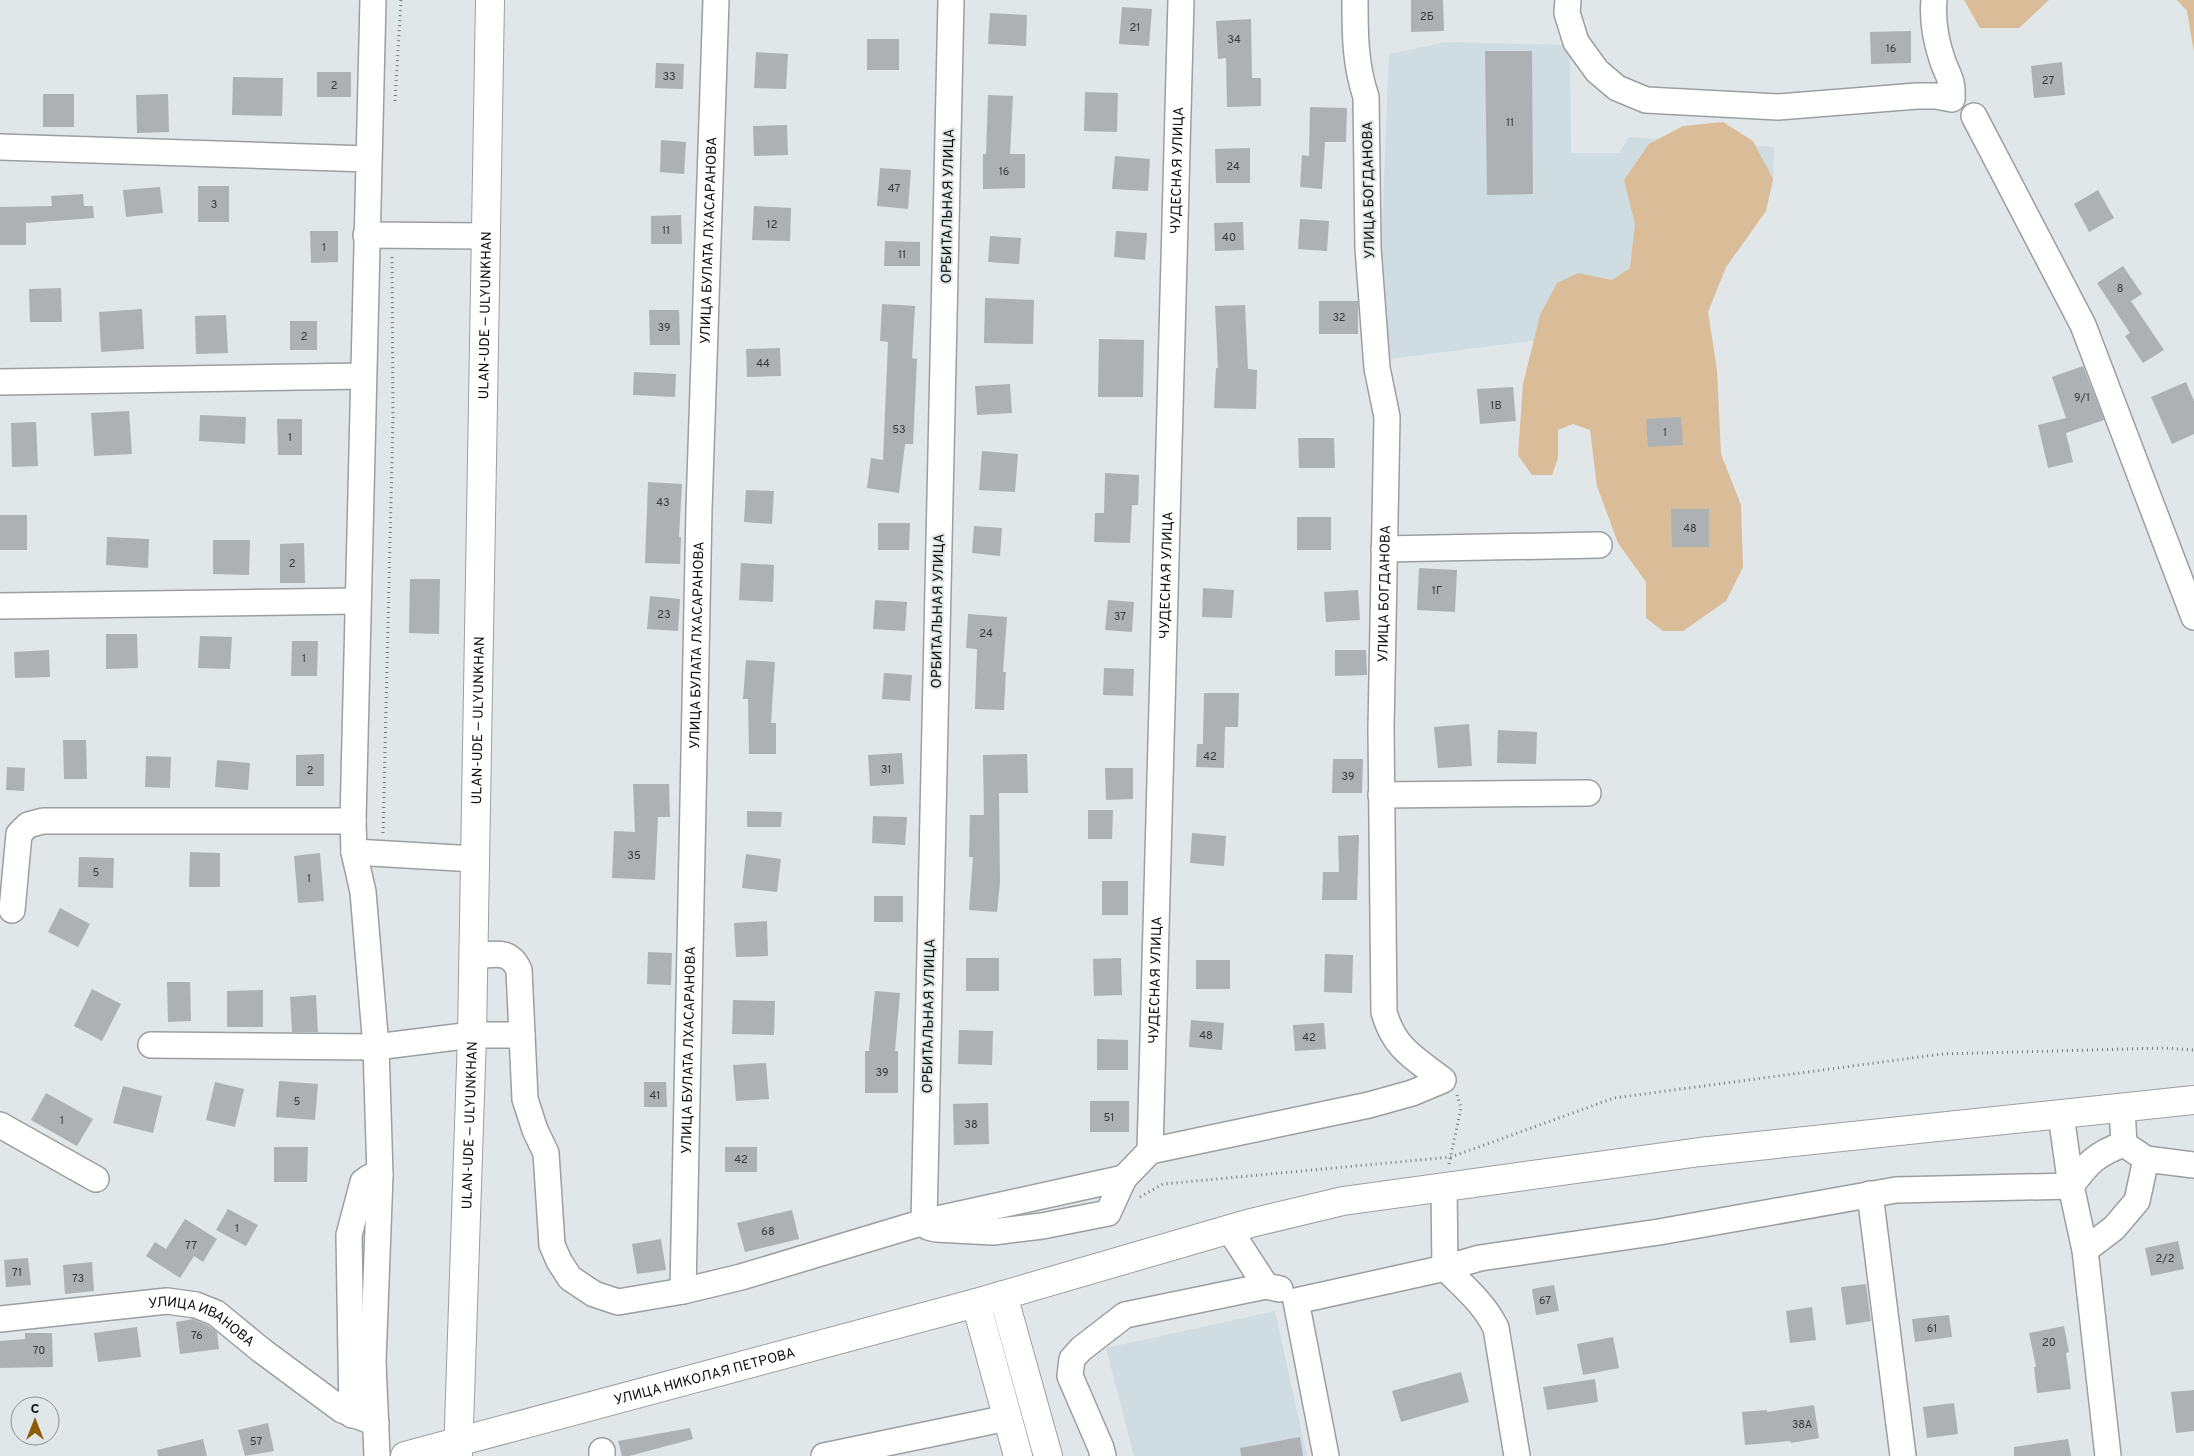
<svg xmlns="http://www.w3.org/2000/svg" width="2194" height="1456" font-family="Overpass,sans-serif">
	<rect width="100%" height="100%" fill="#e1e6e8"/>
	<path fill="#cfdce1" d="M1446,42L1570,45L1571,153H1619L1629,137L1774,147L1773,179L1766,211L1726,267L1708,312L1569,336L1390,359L1381,253L1389,54Z
		M1275,1311L1307,1456H1134L1106,1348Z"/>
	<path fill="#dabc98" d="M1964,0H2049L2019,28H1980Z
		M2177,0H2194V53L2187,11Z
		M1723,122L1753,141L1773,179L1766,211L1726,267L1708,312L1717,370L1721,454L1741,505L1743,567L1726,601L1683,631H1663L1646,618V582L1618,543L1597,486L1590,430L1573,424L1558,430V458L1552,475H1532L1518,455L1523,384L1540,315L1557,283L1578,273L1612,280L1630,268L1635,224L1624,180L1649,144L1683,126Z"/>
	<path fill="#adb1b3" d="M1411,0H1443L1444,31L1411,32Z
		M1122,7L1152,9L1149,46L1119,44Z
		M990,13L1027,15L1026,46L988,44Z
		M1251,19L1252,78H1261V106L1227,107L1226,58L1218,59L1216,21Z
		M1911,31V63L1871,64L1870,32Z
		M867,39H899V70H867Z
		M1485,51H1532L1533,194L1487,195Z
		M756,52L788,54L786,89L754,88Z
		M2062,62L2065,95L2034,98L2031,66Z
		M656,63L684,64L683,89L655,88Z
		M317,72H351V97H317Z
		M233,77L283,78L282,116L232,115Z
		M1085,92L1118,93L1117,132L1084,131Z
		M43,94H74V127H43Z
		M168,94L169,132L137,133L136,95Z
		M988,95L1013,96L1010,154H1025V188L983,189V154H986Z
		M1310,107L1347,108L1346,142H1325L1322,189L1300,187L1302,155L1309,156Z
		M787,125L788,155L754,156L753,126Z
		M661,140L686,142L684,174L660,172Z
		M1250,148V183H1216L1215,149Z
		M1115,156L1150,159L1148,191L1112,189Z
		M880,168L911,170L908,209L877,206Z
		M198,186H229V222H198Z
		M160,187L163,213L126,217L123,190Z
		M2098,190L2114,218L2089,232L2074,204Z
		M83,194L84,206H93L94,218L26,223V245H0V207L52,206L51,196Z
		M754,206L791,208L790,241L752,240Z
		M681,215L682,244H651V216Z
		M1300,219L1329,221L1327,251L1298,249Z
		M1243,222L1244,250L1215,251L1214,223Z
		M310,231H338V262L311,263Z
		M1116,231L1147,233L1145,260L1114,257Z
		M990,236L1021,238L1019,264L988,262Z
		M885,241L920,242V266H884Z
		M2123,266L2142,294L2131,301L2164,350L2143,363L2125,336L2130,333L2097,283Z
		M61,288L62,322H30L29,289Z
		M985,298L1034,300L1033,344L984,343Z
		M1319,301H1358V334H1319Z
		M882,304L915,306L912,358L917,359L913,444H905L899,493L867,488L871,458L883,460L888,342L880,341Z
		M1245,305L1248,369L1257,370L1256,409L1214,408L1216,368H1218L1215,306Z
		M142,309L144,349L101,352L99,312Z
		M649,310H679L680,345H650Z
		M226,315L228,353L196,354L195,316Z
		M290,321H317V350H290Z
		M1099,339L1144,340L1143,397H1098Z
		M780,348L781,376L747,377L746,349Z
		M2083,366L2100,409L2092,412L2100,409L2104,420L2066,433L2073,462L2048,468L2038,425L2066,418L2052,377Z
		M634,372L676,374L675,397L633,395Z
		M2186,382L2194,401V434L2172,444L2151,397Z
		M1010,384L1012,413L977,415L975,386Z
		M1513,387L1516,421L1480,424L1477,389Z
		M129,411L132,454L94,456L91,413Z
		M200,415L246,417L245,444L199,441Z
		M1681,417L1683,445L1648,447L1646,419Z
		M277,419H302V455H278Z
		M36,422L38,466L12,467L11,423Z
		M1298,438H1334L1335,468H1299Z
		M982,451L1018,454L1015,492L979,490Z
		M1105,473L1139,475L1138,505H1132L1130,543L1094,542L1095,513H1104Z
		M648,482L682,484L679,537H681L680,564L645,563Z
		M746,490L774,491L772,524L744,522Z
		M1671,509H1709V547H1672Z
		M0,515H27V550H0Z
		M1297,517H1331V550H1297Z
		M878,523H910L909,550H878Z
		M974,526L1002,528L1000,556L972,553Z
		M107,537L149,539L148,568L106,565Z
		M213,540H250L249,575L213,574Z
		M304,543L305,583H280V544Z
		M741,563L774,565L773,602L739,600Z
		M1419,568L1457,570L1455,612L1417,610Z
		M410,579H440L439,634L409,633Z
		M1203,588L1234,590L1232,618L1202,617Z
		M1358,590L1360,620L1326,622L1324,592Z
		M650,596L680,599L678,631L647,629Z
		M875,600L907,602L905,631L873,629Z
		M1108,600L1134,602L1132,632L1105,630Z
		M968,614L1007,617L1003,672H1006L1004,710L975,709L977,649L966,648Z
		M106,634H137L138,668L106,669Z
		M200,636L232,637L230,669L198,668Z
		M292,641H318L317,676H291Z
		M49,650L50,677L15,678L14,652Z
		M1335,650H1366L1367,675L1335,676Z
		M746,660L775,662L771,723H776V754H749L748,699H743Z
		M1104,668L1134,669L1133,696L1103,695Z
		M884,673L912,675L910,701L882,699Z
		M1204,693H1239L1238,727H1225L1224,768L1196,767L1197,744H1203Z
		M1469,724L1472,766L1438,768L1434,727Z
		M1498,730L1537,732L1536,764L1497,763Z
		M63,740H86L87,779H64Z
		M902,753L904,784L870,786L868,755Z
		M324,754V786H296V755Z
		M1027,754L1028,793H999L1000,882L997,912L969,910L973,857H969L970,815H984L983,755Z
		M146,756L171,757L170,788L145,787Z
		M1333,759H1363L1362,793H1332Z
		M217,760L250,763L248,790L215,787Z
		M7,767L25,768L24,791L6,790Z
		M1105,768H1133V799L1106,800Z
		M633,784H669L670,817H658L655,880L612,878L614,831L635,832Z
		M1088,810H1113L1112,839H1088Z
		M747,811L782,812L781,827H747Z
		M873,816L907,817L905,845L872,843Z
		M1192,833L1226,836L1224,866L1190,863Z
		M1359,835L1357,900H1322L1323,872H1339L1338,836Z
		M190,852L220,853V887H189Z
		M320,853L324,901L298,903L294,856Z
		M746,854L781,859L777,892L742,888Z
		M79,857L114,858L113,888L78,887Z
		M1102,881H1128V915H1102Z
		M874,896H903V922H874Z
		M60,908L90,924L78,947L48,932Z
		M767,921L768,956L736,957L734,923Z
		M648,952L672,953L671,985L647,984Z
		M1325,954L1353,955L1352,993L1324,992Z
		M966,958H999V991H966Z
		M1121,958L1122,995L1094,996L1093,959Z
		M1196,960H1230V989H1196Z
		M167,982H190L191,1021L168,1022Z
		M92,989L121,1004L102,1041L74,1026Z
		M263,990V1027H227V991Z
		M875,991L900,993L895,1051H898V1093H865V1051H869Z
		M316,995L318,1032H292L290,997Z
		M733,1000L775,1001L774,1035L732,1034Z
		M1191,1020L1224,1023L1222,1050L1189,1047Z
		M1324,1023L1326,1049L1295,1051L1293,1025Z
		M959,1030L993,1031L992,1065L958,1064Z
		M1097,1039L1128,1040V1070H1097Z
		M766,1063L769,1099L736,1101L733,1065Z
		M279,1081L318,1084L315,1120L276,1117Z
		M215,1082L244,1089L235,1127L206,1120Z
		M644,1082H666L667,1107H644Z
		M123,1086L162,1096L153,1133L113,1123Z
		M46,1093L93,1119L77,1146L31,1120Z
		M1090,1101H1129V1132H1090Z
		M988,1103L989,1144L954,1145L953,1104Z
		M274,1147H308L307,1182H274Z
		M725,1147H757V1172H725Z
		M228,1209L258,1225L246,1246L216,1230Z
		M792,1210L799,1239L745,1252L737,1223Z
		M185,1219L217,1239L203,1262L194,1256L180,1278L146,1256L155,1242L166,1249Z
		M661,1239L666,1270L637,1274L632,1244Z
		M2178,1241L2184,1269L2151,1276L2145,1248Z
		M28,1258L31,1285L6,1287L4,1260Z
		M92,1262L94,1291L65,1294L63,1265Z
		M1866,1284L1871,1321L1846,1325L1841,1287Z
		M1554,1285L1559,1311L1536,1315L1532,1289Z
		M1812,1307L1816,1340L1790,1343L1786,1311Z
		M1949,1315L1952,1337L1915,1342L1912,1319Z
		M193,1319L209,1326L217,1332L219,1349L180,1354L176,1322Z
		M2064,1326L2069,1352L2066,1353L2071,1389L2037,1393L2034,1367H2036L2029,1333Z
		M137,1327L141,1357L98,1362L94,1333Z
		M25,1333H52L53,1367L0,1368V1341L25,1339Z
		M1613,1337L1619,1368L1583,1375L1577,1344Z
		M1461,1372L1469,1402L1401,1422L1392,1391Z
		M1595,1379L1598,1402L1547,1410L1543,1387Z
		M2194,1390V1431L2176,1433L2171,1392Z
		M1954,1403L1958,1434L1927,1438L1923,1407Z
		M1814,1405L1819,1438L1791,1443L1790,1441L1745,1445L1742,1412L1767,1410V1412Z
		M268,1423L274,1451L245,1456L238,1430Z
		M690,1428L693,1439L629,1456H622L618,1441Z
		M1300,1437L1303,1456H1241L1240,1448Z
		M203,1439L207,1456H158L157,1450Z
		M2068,1439L2071,1456H2014V1447Z"/>
	<g fill="none" stroke-linecap="round" stroke-linejoin="round">
		<g stroke="#9b9fa1" stroke-width="28">
			<g id="minor">
				<path d="M951,0L924,1222L928,1227L936,1229L993,1232L1042,1226L1108,1213L1124,1178"/>
				<path d="M1568,0L1567,13L1576,42L1597,71L1617,88L1646,100L1778,107L1917,96H1936L1952,99C1953,80 1949,78 1943,62C1936,42 1932,21 1934,0"/>
				<path d="M1974,116L2083,325L2194,617"/>
				<path d="M0,147L368,159"/>
				<path d="M366,235L485,236"/>
				<path d="M0,382L363,376"/>
				<path d="M1384,549L1599,545"/>
				<path d="M0,606L357,601"/>
				<path d="M1381,795L1588,793"/>
				<path d="M354,852L475,859"/>
				<path d="M12,910L19,834L28,825L43,821H353"/>
				<path id="s1" d="M473,956C494,955 509,948 519,970L525,1099L535,1130L546,1153L552,1245L559,1261L570,1278L594,1294L618,1302L683,1291L741,1277L924,1222L1124,1178L1150,1151L1369,1105L1412,1093L1443,1080C1415,1058 1394,1049 1384,1012L1381,729L1387,417L1377,368L1368,248L1366,97C1355,64 1355,34 1355,0"/>
				<path d="M151,1045L376,1047L472,1035H522"/>
				<path d="M2122,1109L2124,1144L2146,1159L2194,1165"/>
				<path d="M2061,1115L2071,1186L2085,1250L2108,1456"/>
				<path d="M0,1125L96,1179"/>
				<path id="s2" d="M1150,1151L1181,0"/>
				<path d="M1444,1187L1445,1268L1480,1258L1659,1232L1896,1190L2071,1186C2088,1163 2096,1154 2124,1144"/>
				<path d="M1870,1194L1903,1456"/>
				<path d="M1229,1229L1266,1286L1280,1289"/>
				<path d="M2085,1250L2114,1228L2137,1201L2146,1159"/>
				<path id="s3" d="M683,1291L699,509L716,0"/>
				<path id="s4" d="M0,1319L167,1301L196,1305L216,1313L261,1350L342,1410L376,1423"/>
				<path d="M352,1415L349,1235L363,1182L370,1177L380,1175L376,1047L363,892L354,852L353,821L373,0"/>
				<path d="M602,1451V1456"/>
				<path d="M377,1456L373,1362L380,1175"/>
				<path d="M824,1456L1007,1418"/>
				<path d="M1103,1456L1101,1448L1070,1376L1072,1359L1081,1349L1125,1315L1266,1286"/>
				<path d="M1326,1456L1296,1301L1445,1268C1464,1287 1484,1303 1496,1328L1517,1456"/>
			</g>
		</g>
		<g stroke="#9b9fa1" stroke-width="30">
			<g id="major">
				<path d="M1003,1295L1048,1456"/>
				<path d="M976,1303L1018,1456"/>
				<path id="s5" d="M405,1456L976,1303L1251,1223L1343,1201L1700,1152L2194,1100"/>
				<path id="s6" d="M458,1456L472,1035L490,0"/>
			</g>
		</g>
		<path stroke="#737778" stroke-width="3" stroke-dasharray="1 4" stroke-linecap="butt" d="M395,101L401,0
			M383,833L393,418L392,257
			M1449,1164L1461,1108L1457,1095
			M1140,1197L1163,1184L1451,1157L1614,1098L1942,1054L2165,1048L2194,1050"/>
		<use href="#minor" stroke="#fff" stroke-width="25"/>
		<use href="#major" stroke="#fff" stroke-width="28"/>
	</g>
	<g text-anchor="middle" stroke-width="4" stroke-linejoin="round" paint-order="stroke">
		<g font-size="11" fill="#363839">
			<text x="1427" y="20">2Б</text>
			<text x="1135" y="31">21</text>
			<text x="1234" y="43">34</text>
			<text x="1891" y="52">16</text>
			<text x="669" y="80">33</text>
			<text x="2048" y="84">27</text>
			<text x="334" y="89">2</text>
			<text x="1510" y="126">11</text>
			<text x="1233" y="170">24</text>
			<text x="1004" y="175">16</text>
			<text x="894" y="192">47</text>
			<text x="214" y="208">3</text>
			<text x="772" y="228">12</text>
			<text x="666" y="234">11</text>
			<text x="1229" y="241">40</text>
			<text x="324" y="251">1</text>
			<text x="902" y="258">11</text>
			<text x="2120" y="292">8</text>
			<text x="1339" y="321">32</text>
			<text x="664" y="331">39</text>
			<text x="304" y="340">2</text>
			<text x="763" y="367">44</text>
			<text x="2082" y="401">9/1</text>
			<text x="1496" y="409">1В</text>
			<text x="899" y="433">53</text>
			<text x="1665" y="436">1</text>
			<text x="290" y="441">1</text>
			<text x="663" y="506">43</text>
			<text x="1690" y="532">48</text>
			<text x="292" y="567">2</text>
			<text x="1437" y="594">1Г</text>
			<text x="664" y="618">23</text>
			<text x="1120" y="620">37</text>
			<text x="986" y="637">24</text>
			<text x="304" y="662">1</text>
			<text x="1210" y="760">42</text>
			<text x="886" y="773">31</text>
			<text x="310" y="774">2</text>
			<text x="1348" y="780">39</text>
			<text x="634" y="859">35</text>
			<text x="96" y="876">5</text>
			<text x="309" y="882">1</text>
			<text x="1206" y="1039">48</text>
			<text x="1309" y="1041">42</text>
			<text x="882" y="1076">39</text>
			<text x="655" y="1099">41</text>
			<text x="297" y="1105">5</text>
			<text x="1109" y="1121">51</text>
			<text x="62" y="1124">1</text>
			<text x="971" y="1128">38</text>
			<text x="741" y="1163">42</text>
			<text x="237" y="1232">1</text>
			<text x="768" y="1235">68</text>
			<text x="191" y="1249">77</text>
			<text x="2165" y="1262">2/2</text>
			<text x="17" y="1276">71</text>
			<text x="78" y="1282">73</text>
			<text x="1545" y="1304">67</text>
			<text x="1932" y="1332">61</text>
			<text x="197" y="1339">76</text>
			<text x="2049" y="1346">20</text>
			<text x="39" y="1354">70</text>
			<text x="1802" y="1428">38А</text>
			<text x="256" y="1445">57</text>
		</g>
		<g font-size="14" fill="#0e1010" stroke="#e1e6e8">
			<text dy="5" stroke="none"><textPath href="#s2" startOffset="981">ЧУДЕСНАЯ УЛИЦА</textPath></text>
			<text transform="translate(1368 190) rotate(-91)" y="5">УЛИЦА БОГДАНОВА</text>
			<text transform="translate(947 206) rotate(-89)" y="5">ОРБИТАЛЬНАЯ УЛИЦА</text>
			<text dy="5" stroke="none"><textPath href="#s3" startOffset="1051">УЛИЦА БУЛАТА ЛХАСАРАНОВА</textPath></text>
			<text dy="5" stroke="none"><textPath href="#s6" startOffset="1141">ULAN-UDE — ULYUNKHAN</textPath></text>
			<text dy="5" stroke="none"><textPath href="#s2" startOffset="576">ЧУДЕСНАЯ УЛИЦА</textPath></text>
			<text dy="5" stroke="none"><textPath href="#s1" startOffset="1796">УЛИЦА БОГДАНОВА</textPath></text>
			<text transform="translate(937 611) rotate(-89)" y="5">ОРБИТАЛЬНАЯ УЛИЦА</text>
			<text dy="5" stroke="none"><textPath href="#s3" startOffset="646">УЛИЦА БУЛАТА ЛХАСАРАНОВА</textPath></text>
			<text dy="5" stroke="none"><textPath href="#s6" startOffset="736">ULAN-UDE — ULYUNKHAN</textPath></text>
			<text dy="5" stroke="none"><textPath href="#s2" startOffset="171">ЧУДЕСНАЯ УЛИЦА</textPath></text>
			<text transform="translate(928 1016) rotate(-89)" y="5">ОРБИТАЛЬНАЯ УЛИЦА</text>
			<text dy="5" stroke="none"><textPath href="#s3" startOffset="241">УЛИЦА БУЛАТА ЛХАСАРАНОВА</textPath></text>
			<text dy="5" stroke="none"><textPath href="#s6" startOffset="331">ULAN-UDE — ULYUNKHAN</textPath></text>
			<text dy="5" stroke="none"><textPath href="#s4" startOffset="208">УЛИЦА ИВАНОВА</textPath></text>
			<text dy="5" stroke="none"><textPath href="#s5" startOffset="310">УЛИЦА НИКОЛАЯ ПЕТРОВА</textPath></text>
		</g>
	</g>
	<g transform="translate(35 1421)"><circle r="24" fill="#e1e6e8" stroke="#8d9092"/>
	<path d="M0-4L9 19L0 12L-9 19Z" fill="#8e5b09"/>
	<text y="-8" font-size="14" font-weight="bold" text-anchor="middle" fill="#0e1010">С</text>
	</g>
</svg>
